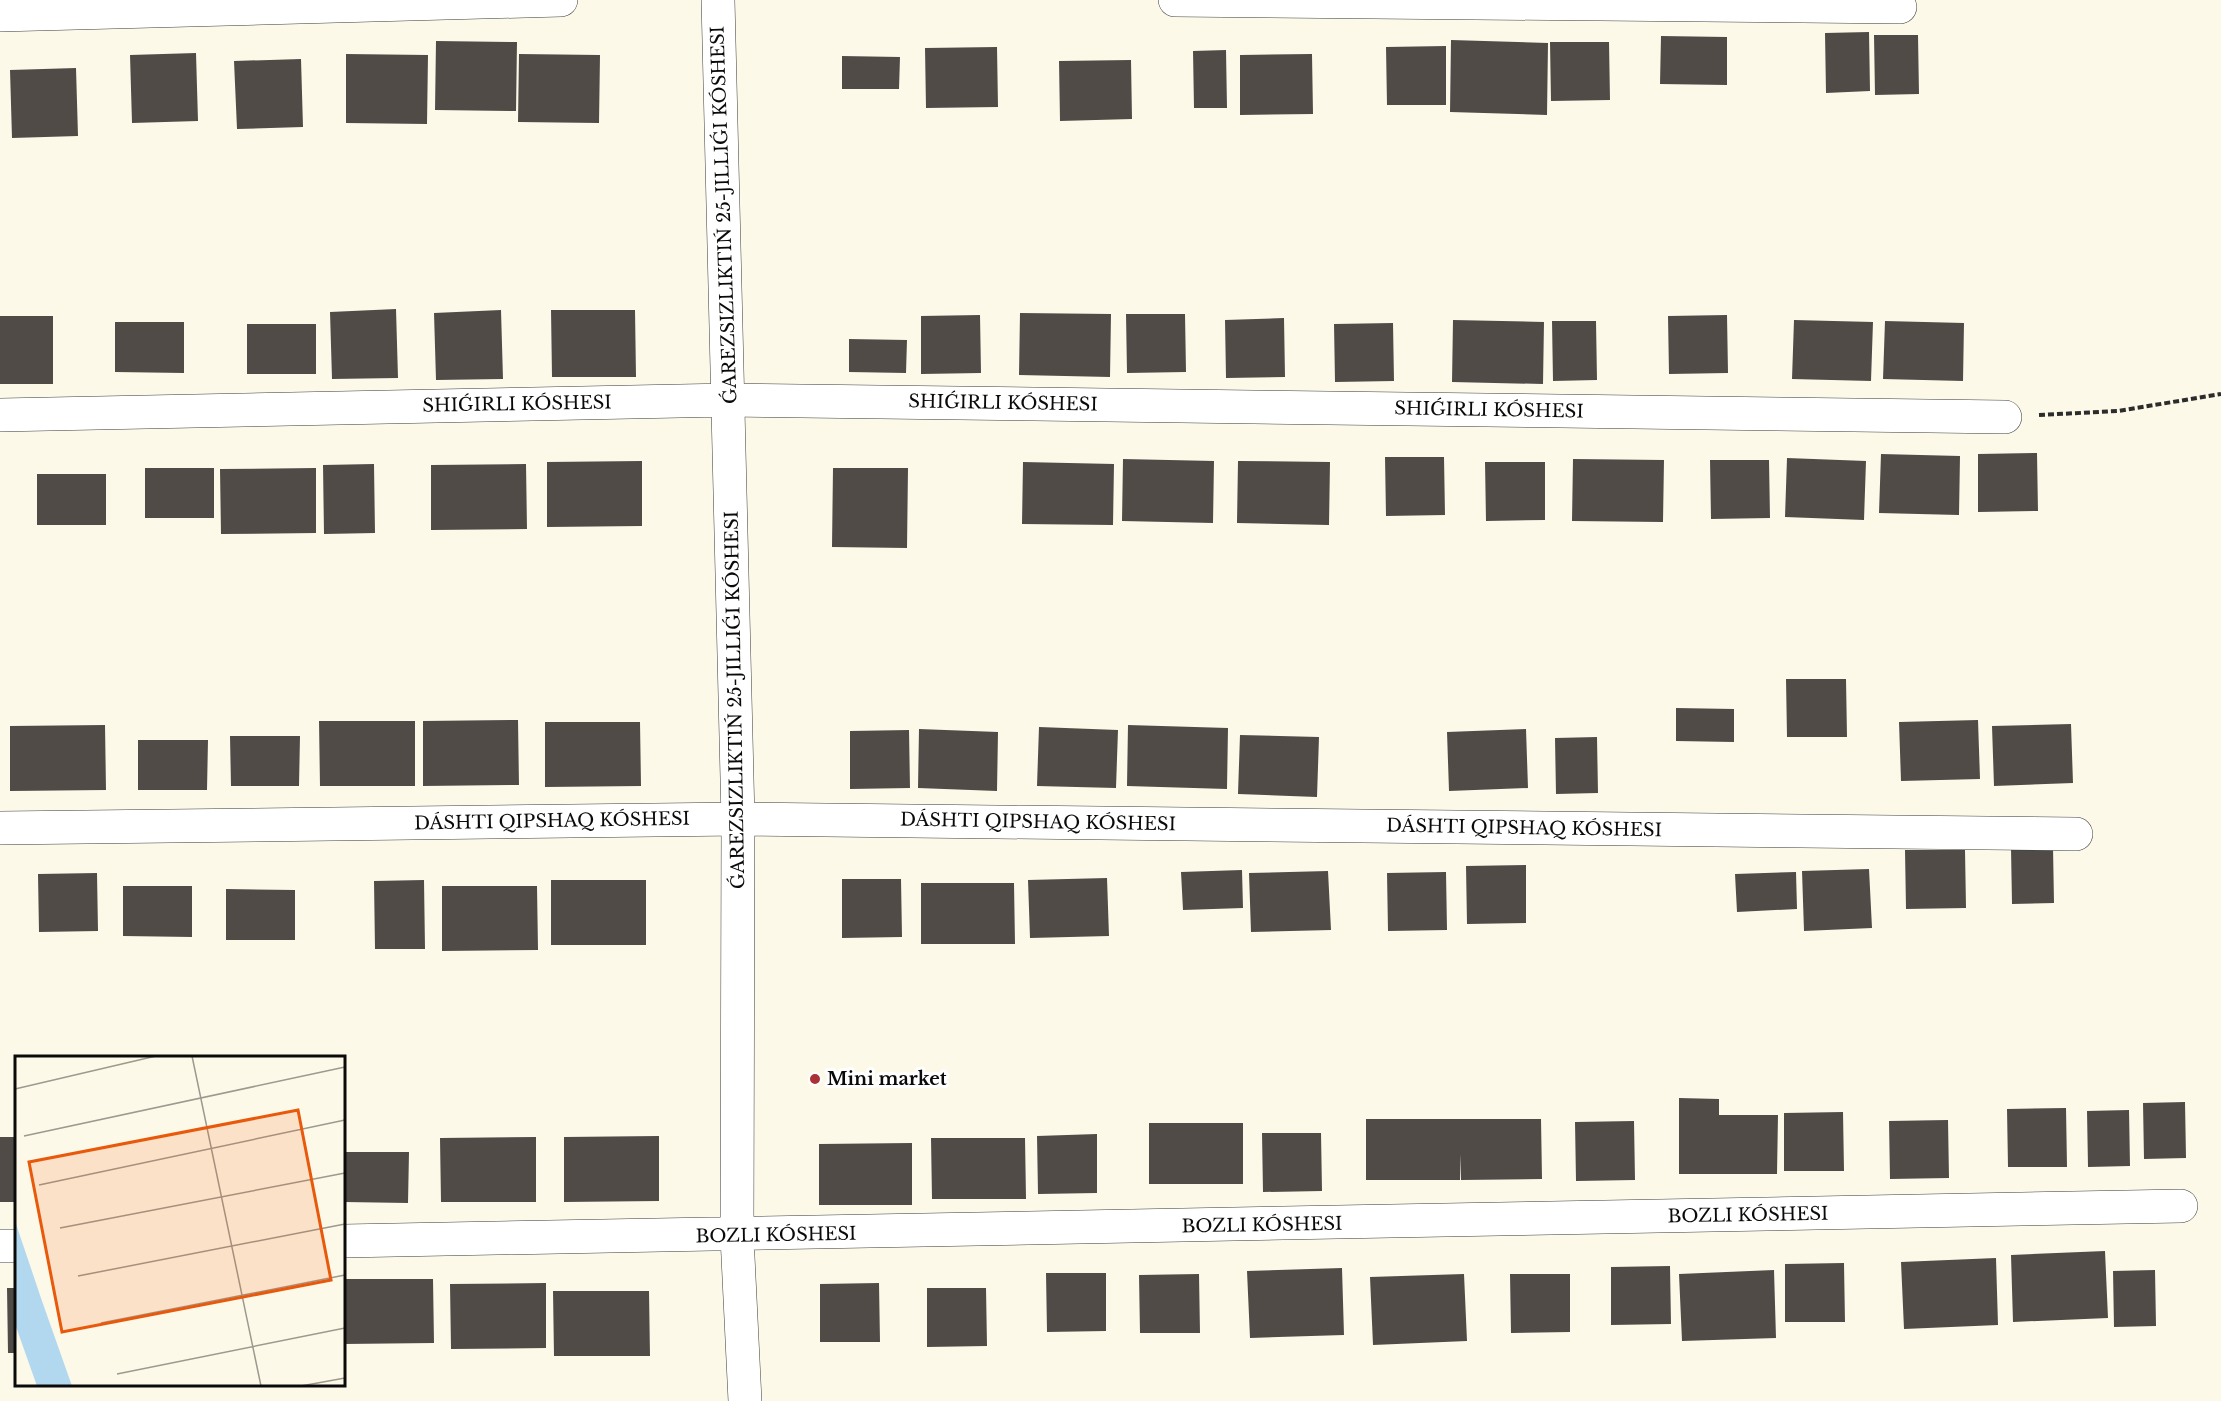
<svg xmlns="http://www.w3.org/2000/svg" width="2221" height="1401" font-family="'Libre Baskerville',serif">
	<rect width="100%" height="100%" fill="#fdf9e8"/>
	<path fill="#514b47" d="M1869,32L1870,91L1826,93L1825,33Z
		M1874,35H1918L1919,94L1875,95Z
		M1661,36L1727,37V85L1660,84Z
		M1451,40L1548,43L1547,115L1450,112Z
		M436,41L517,42L516,111L435,110Z
		M1550,42H1609L1610,100L1551,101Z
		M1446,46V105H1387L1386,47Z
		M997,47L998,107L926,108L925,48Z
		M1226,50L1227,108H1194L1193,51Z
		M196,53L198,121L132,123L130,55Z
		M346,54L428,55L427,124L346,123Z
		M519,54L600,55L599,123L518,122Z
		M1312,54L1313,114L1240,115V55Z
		M842,56L900,57L899,89H842Z
		M301,59L303,127L237,129L234,61Z
		M1131,60L1132,119L1060,121L1059,61Z
		M76,68L78,136L12,138L10,70Z
		M396,309L398,378L332,379L330,312Z
		M501,310L503,379L436,380L434,313Z
		M551,310H635L636,377H552Z
		M1020,313L1111,314L1110,377L1019,375Z
		M1126,314H1185L1186,372L1127,373Z
		M980,315L981,373L921,374V316Z
		M1727,315L1728,373L1669,374L1668,316Z
		M0,316H53V384H0Z
		M1284,318L1285,377L1226,378L1225,320Z
		M1453,320L1544,322L1543,384L1452,382Z
		M1794,320L1873,322L1871,381L1792,379Z
		M1552,321H1596L1597,380L1553,381Z
		M1885,321L1964,323L1963,381L1883,379Z
		M115,322H184V373L115,372Z
		M1393,323L1394,381L1335,382L1334,324Z
		M247,324H316V374H247Z
		M849,339L907,340L906,373L849,372Z
		M2037,453L2038,511L1978,512V454Z
		M1881,454L1960,456L1959,515L1879,513Z
		M1385,457H1444L1445,515L1386,516Z
		M1787,458L1866,461L1864,520L1785,517Z
		M1123,459L1214,461L1213,523L1122,521Z
		M1573,459L1664,460L1663,522L1572,521Z
		M1710,460H1769L1770,518L1711,519Z
		M642,461V526L547,527V462Z
		M1238,461L1330,462L1329,525L1237,523Z
		M1023,462L1114,464L1113,525L1022,524Z
		M1485,462H1545V520L1486,521Z
		M374,464L375,533L324,534L323,465Z
		M526,464L527,529L431,530V465Z
		M145,468H214V518H145Z
		M316,468V533L221,534L220,469Z
		M833,468H908L907,548L832,547Z
		M37,474H106V525H37Z
		M1786,679H1846L1847,737H1787Z
		M1676,708L1734,709V742L1676,741Z
		M518,720L519,785L423,786V721Z
		M1978,720L1980,779L1901,781L1899,722Z
		M319,721H415V786H320Z
		M545,722H640L641,786L545,787Z
		M2071,724L2073,783L1994,786L1992,726Z
		M105,725L106,790L10,791V726Z
		M1128,725L1228,728L1227,789L1127,786Z
		M1039,727L1118,730L1116,788L1037,786Z
		M919,729L998,732L997,791L918,788Z
		M1526,729L1528,788L1449,791L1447,732Z
		M909,730L910,788L850,789V731Z
		M1240,735L1319,737L1317,797L1238,794Z
		M230,736H300L299,786H231Z
		M1597,737L1598,793L1556,794L1555,738Z
		M138,740H208L207,790H138Z
		M2053,847L2054,903L2012,904L2011,848Z
		M1905,850H1965L1966,908L1906,909Z
		M1526,865V923L1467,924L1466,866Z
		M1869,869L1872,928L1804,931L1802,871Z
		M1242,870L1243,908L1183,910L1181,872Z
		M1328,871L1331,930L1251,932L1249,873Z
		M1446,872L1447,930L1388,931L1387,873Z
		M1796,872L1797,909L1737,912L1735,874Z
		M97,873L98,931L39,932L38,874Z
		M1107,878L1109,936L1030,938L1028,880Z
		M842,879H901L902,937L842,938Z
		M424,880L425,949H375L374,881Z
		M551,880H646V945H551Z
		M921,883H1014L1015,944H921Z
		M123,886H192V937L123,936Z
		M442,886H537L538,950L442,951Z
		M226,889L295,890V940H226Z
		M1679,1098L1719,1099V1115H1778L1777,1174H1679Z
		M2185,1102L2186,1158L2144,1159L2143,1103Z
		M2066,1108L2067,1167H2008L2007,1109Z
		M2129,1110L2130,1166L2088,1167L2087,1111Z
		M1843,1112L1844,1171H1784V1113Z
		M1366,1119H1541L1542,1179L1461,1180L1460,1154V1180H1366Z
		M1948,1120L1949,1178L1890,1179L1889,1121Z
		M1634,1121L1635,1180L1576,1181L1575,1122Z
		M1149,1123H1243V1184H1149Z
		M1262,1133H1321L1322,1191L1263,1192Z
		M1097,1134V1193L1038,1194L1037,1136Z
		M659,1136V1201L564,1202V1137Z
		M0,1137H14V1202H0Z
		M536,1137V1202H441L440,1138Z
		M931,1138H1025L1026,1199H932Z
		M912,1143V1205H819V1144Z
		M344,1152H409L408,1203L344,1202Z
		M2105,1251L2108,1318L2013,1322L2011,1255Z
		M1996,1258L1998,1325L1904,1329L1901,1262Z
		M1844,1263L1845,1322H1785V1264Z
		M1670,1266L1671,1324L1611,1325V1267Z
		M1342,1268L1344,1335L1250,1338L1247,1271Z
		M1774,1270L1776,1338L1682,1341L1679,1274Z
		M2155,1270L2156,1326L2114,1327L2113,1271Z
		M1046,1273H1106V1331L1047,1332Z
		M1199,1274L1200,1333H1140L1139,1275Z
		M1464,1274L1467,1341L1373,1345L1370,1277Z
		M1510,1274H1570V1332L1511,1333Z
		M344,1279H433L434,1343L344,1344Z
		M546,1283V1348L451,1349L450,1284Z
		M879,1283L880,1342H820V1284Z
		M7,1288H16V1353H8Z
		M927,1288H986L987,1346L927,1347Z
		M553,1291H649L650,1356H554Z"/>
	<g fill="none" stroke-linecap="round" stroke-linejoin="round">
		<g stroke="#3d3d3d" stroke-width="34">
			<path id="minor" d="M718,0L738,819L737,1236L745,1401
				M1175,0L1900,7
				M0,15L561,0
				M0,415L729,400L2005,417
				M0,828L738,819L2076,834
				M344,1241L2181,1206
				M0,1246H16"/>
		</g>
		<path stroke="#2c2c2c" stroke-width="4" stroke-dasharray="6 3" stroke-linecap="butt" d="M2039,415L2118,411L2221,394"/>
		<use href="#minor" stroke="#fff" stroke-width="33"/>
	</g>
	<circle fill="#aa3136" stroke="#fff" stroke-width="2" cx="815" cy="1079" r="6"/>
	<g text-anchor="middle" stroke-width="6" stroke-linejoin="round" paint-order="stroke">
		<g font-size="18" fill="#0a0a0a" stroke="#fff">
			<text transform="translate(724 215) rotate(-92)" y="6">ǴAREZSIZLIKTIŃ 25-JILLIǴI KÓSHESI</text>
			<text transform="translate(1003 403) rotate(1)" y="6">SHIǴIRLI KÓSHESI</text>
			<text transform="translate(517 404) rotate(-1)" y="6">SHIǴIRLI KÓSHESI</text>
			<text transform="translate(1489 410) rotate(1)" y="6">SHIǴIRLI KÓSHESI</text>
			<text transform="translate(735 700) rotate(-91)" y="6">ǴAREZSIZLIKTIŃ 25-JILLIǴI KÓSHESI</text>
			<text transform="translate(552 821) rotate(-1)" y="6">DÁSHTI QIPSHAQ KÓSHESI</text>
			<text transform="translate(1038 822) rotate(1)" y="6">DÁSHTI QIPSHAQ KÓSHESI</text>
			<text transform="translate(1524 828) rotate(1)" y="6">DÁSHTI QIPSHAQ KÓSHESI</text>
			<text transform="translate(1748 1215) rotate(-1)" y="6">BOZLI KÓSHESI</text>
			<text transform="translate(1262 1225) rotate(-1)" y="6">BOZLI KÓSHESI</text>
			<text transform="translate(776 1235) rotate(-1)" y="6">BOZLI KÓSHESI</text>
		</g>
		<g font-size="18" font-weight="bold" fill="#0a0a0a" stroke="#fff" text-anchor="start">
			<text x="827" y="1085">Mini market</text>
		</g>
	</g>
	<g transform="translate(15 1056)">
		<rect width="330" height="330" fill="#fdf9e8"/>
		<path d="M0,165L27,245L57,330H22L0,268Z" fill="#b2d8ef"/>
		<path fill="none" stroke="#9c998f" stroke-width="1.5" d="M177,0L246,330M0,33L141,0M9,80L330,11M24,129L330,64M45,172L330,117M63,220L330,168M86,267L330,219M102,318L330,272M286,330L330,322"/>
		<path fill="#e8590c" fill-opacity="0.15" stroke="#e8590c" stroke-width="3" d="M283,54L316,224L47,276L14,106Z"/>
		<rect width="330" height="330" fill="none" stroke="#0a0a0a" stroke-width="3"/>
	</g>
</svg>
